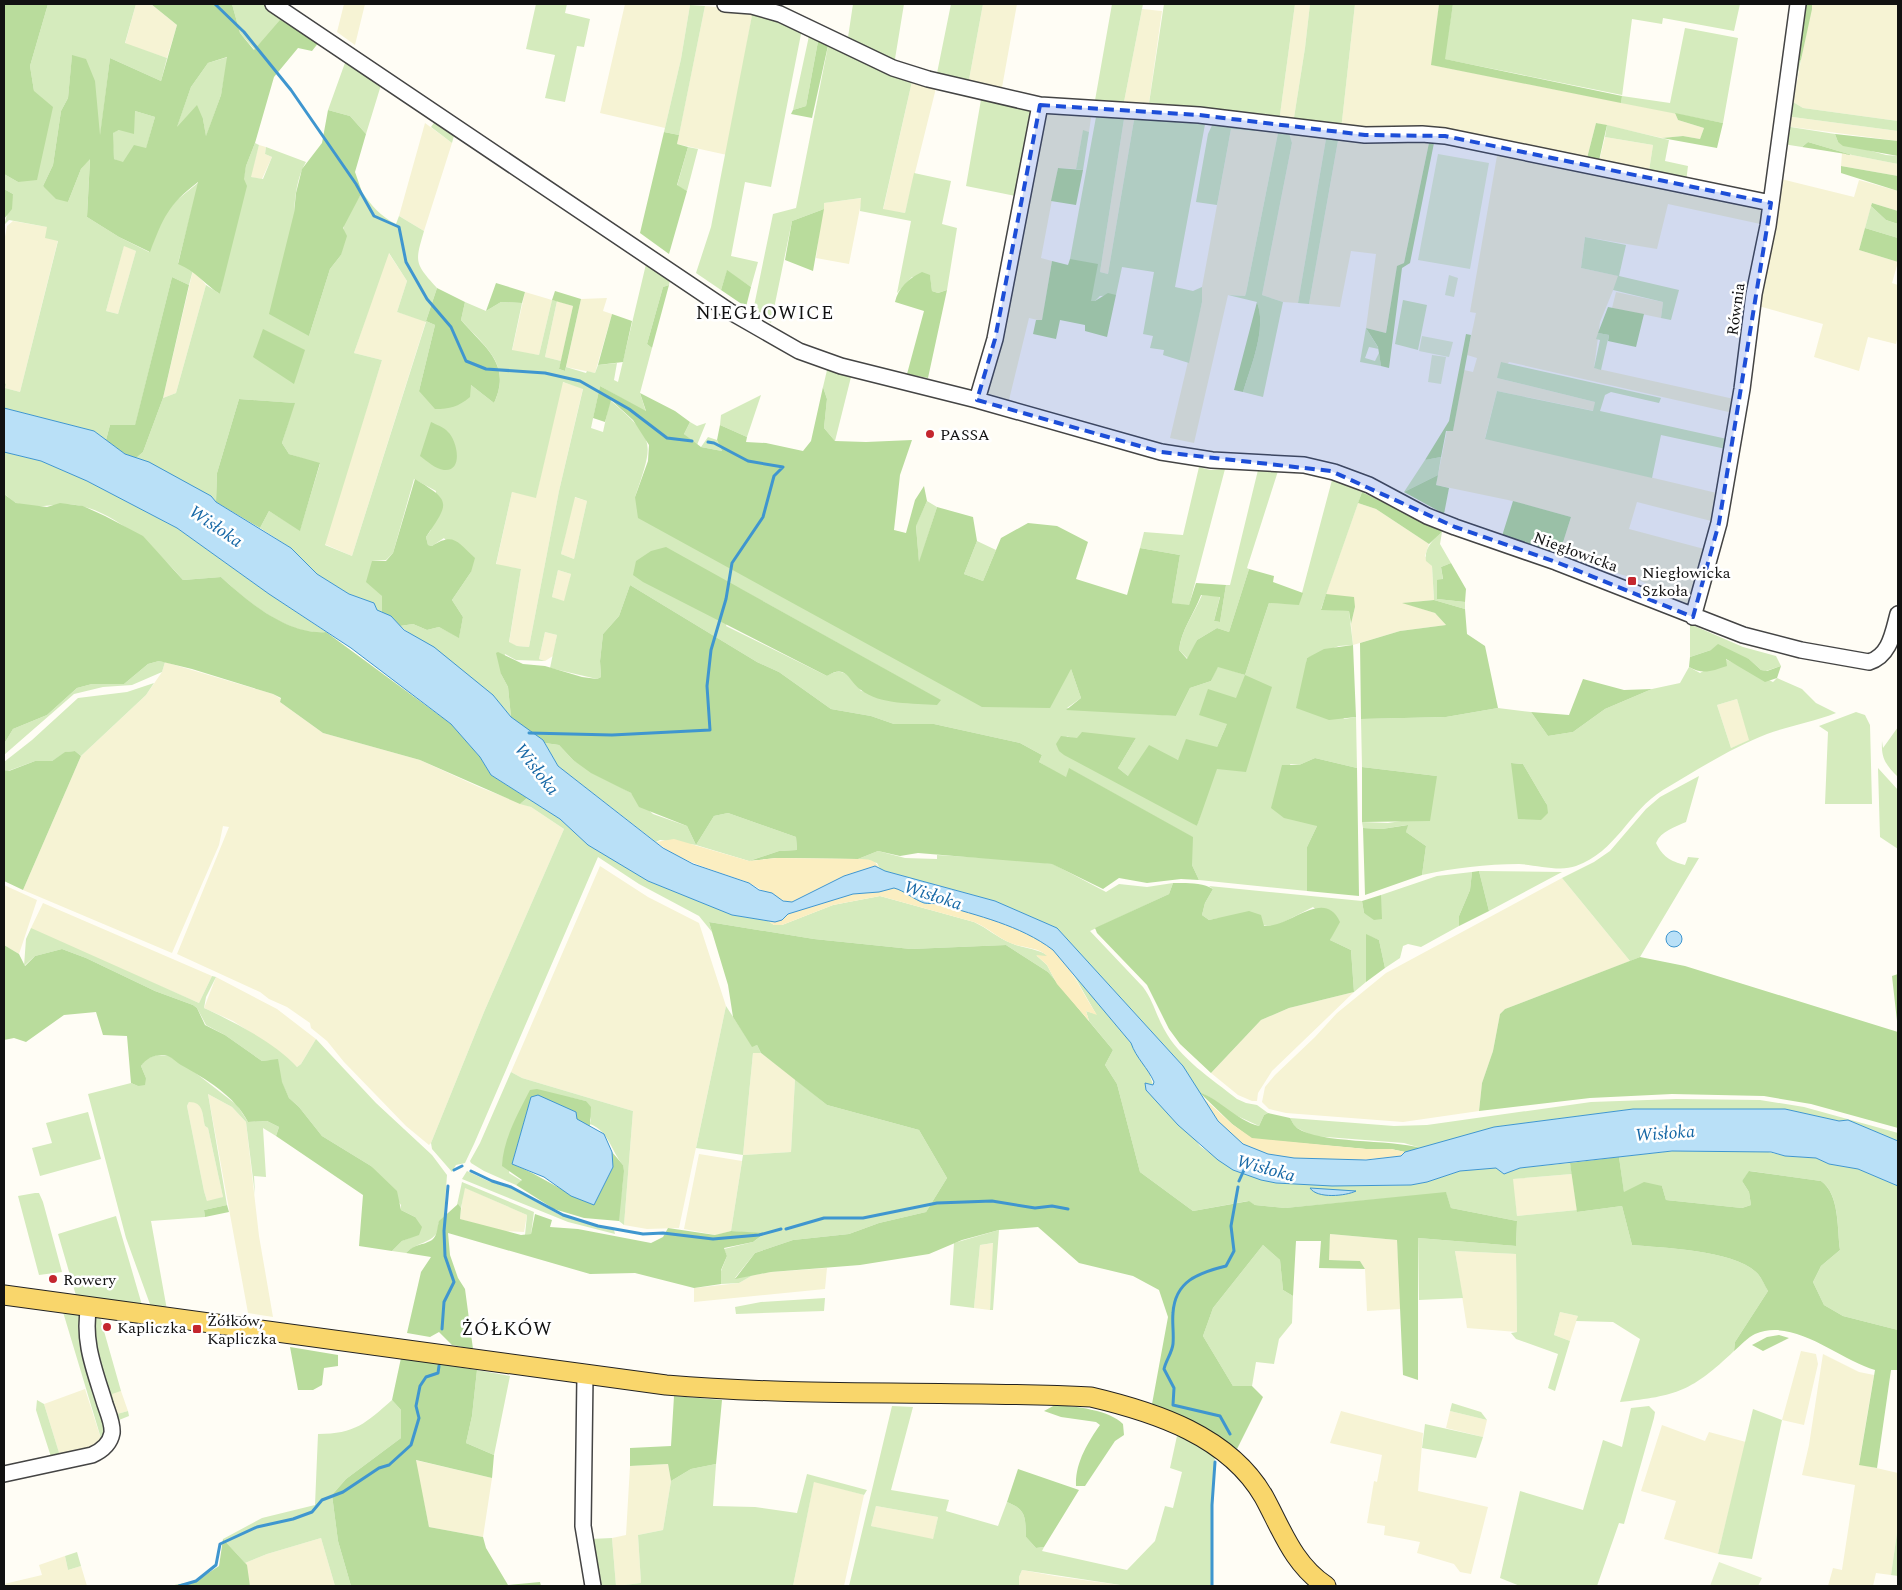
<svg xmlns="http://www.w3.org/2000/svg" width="1902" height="1590" font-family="Spectral,serif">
	<rect width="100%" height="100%" fill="#fffdf5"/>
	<path fill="#f6f3d4" d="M136,4H151L177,25L167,58L125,44Z
		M344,4H365L355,45L337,32Z
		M625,4L690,5L681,59L665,128L600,113Z
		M983,4H1017L1001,93L968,85Z
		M1295,4H1310L1305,48L1293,124L1279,122Z
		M1355,4H1439L1432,65L1675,113L1678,120L1704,128L1700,139L1683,136L1662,138L1596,123L1586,162L1450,134L1341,130Z
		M1812,4H1898V121L1803,108L1793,102Z
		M705,6L753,10L727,155L677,144Z
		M1142,9L1162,11L1148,110L1123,107Z
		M913,77L937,84L905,213L883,210Z
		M1043,111L1090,114L1091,118L1089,132L1083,131L1076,169L1058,168L1041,258L1052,261L1042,321L1029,318L1009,400L983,392Z
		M1785,116L1898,131V141L1784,126Z
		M1124,119L1134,120L1108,274L1100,272Z
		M425,123L452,143L424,231L399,216Z
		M1256,128L1272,129L1278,133L1246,293L1245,296L1228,295L1194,443L1170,438L1202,302V287L1231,129L1255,131Z
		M1288,129L1327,133L1298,303L1283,302L1262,295L1292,143Z
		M1339,135L1430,138L1404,263L1397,267L1386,333L1366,328L1376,254L1351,251L1340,307L1309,304Z
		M1605,137L1653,145L1649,171L1599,162Z
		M259,145L266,147L265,154L272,157L262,179L250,177Z
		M1498,150L1766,205L1765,225L1668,204L1657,249L1585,237L1581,268L1619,276L1600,322L1594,368L1734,399L1733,413L1509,362L1497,378L1595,402L1594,411L1497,391L1485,438L1721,494L1715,522L1637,502L1629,529L1708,550L1690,606L1639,580L1559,555L1571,517L1508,500L1436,485L1447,430L1453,431L1464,370L1473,372L1477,358L1467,355L1476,313L1470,312Z
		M1842,153L1898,164V176L1841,166Z
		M1777,178L1854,197L1859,180L1898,191V211L1872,203L1859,250L1898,262L1892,283L1898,285V335L1896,344L1868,337L1859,371L1814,357L1823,324L1755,305Z
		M862,198L849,264L816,258L823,203Z
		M13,221L47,227L58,240L20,392L5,388L4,383V242L7,226Z
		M124,245L136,251L118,314L106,311Z
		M388,252L407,281L397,312L426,321L352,556L324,544L382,360L354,353Z
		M193,270L206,285L176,393L163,398Z
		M525,292L552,300L539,355L512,351Z
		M1616,292L1663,302L1661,318L1612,308Z
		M607,298L603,311L612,314L595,373L566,367L581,299Z
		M557,301L573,306L561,361L545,357Z
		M562,382L583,388L559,491L529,647L517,646L509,643L521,569L496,565L512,492L536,497Z
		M574,497L587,501L574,559L561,554Z
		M1358,503L1376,509L1429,544L1425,556L1432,566L1434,600L1404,603L1435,613L1446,625L1400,631L1353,645L1351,624L1355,607L1326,594Z
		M558,570L571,574L565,602L552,597Z
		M545,632L557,635L553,656L545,661L539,659Z
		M165,662L273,694L281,699L280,702L323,733L420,760L479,787L531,807L564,829L484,1012L431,1143L429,1145L406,1126L344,1062L327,1041L311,1028L310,1023L287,1007L269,999L260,992L177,954L229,827L223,826L219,845L172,953L23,890L81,756L146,695L162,672Z
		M1737,699L1750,740L1731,748L1717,705Z
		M600,866L648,897L699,923L726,1006L679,1228L647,1229L624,1225L633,1111L522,1078L511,1072Z
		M1562,878L1630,961L1505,1009L1500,1014L1493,1051L1482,1083L1479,1111L1403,1122L1286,1113L1269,1109L1262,1102L1265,1087L1275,1075L1315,1037L1337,1013L1386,973Z
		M4,885L37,900L19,954L4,945Z
		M43,903L212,976L199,1003L33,931L31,928Z
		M216,977L277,1009L316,1039L301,1064L297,1067L262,1040L233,1021L204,1008Z
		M1354,992L1272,1071L1258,1093L1257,1101H1252L1238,1095L1211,1073L1261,1020L1289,1008Z
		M753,1053H761L795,1079L791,1152L743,1155Z
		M208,1094L232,1107L246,1122L259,1236L273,1317L248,1313Z
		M189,1102H197L201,1105L205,1126L208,1128L223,1197L213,1201H207L204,1191L187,1106Z
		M699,1154L742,1161L731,1231L716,1235L684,1229Z
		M1572,1174L1577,1210L1517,1216L1512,1179Z
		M464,1187L527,1215L524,1232L499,1231L460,1219Z
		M1330,1234L1397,1240L1401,1309L1367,1311L1365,1269L1360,1261L1328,1260Z
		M994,1243L990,1310L974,1308L980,1245Z
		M1455,1251L1516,1254L1517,1332L1467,1328Z
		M827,1268L825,1289L694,1302V1288L739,1283L753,1275L771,1272Z
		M1560,1312L1578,1316L1570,1341L1554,1335Z
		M1801,1351L1816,1354L1818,1364L1804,1425L1782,1420Z
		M1823,1354L1859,1372L1874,1375L1859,1464L1898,1473V1526L1891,1575L1876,1573L1873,1586H1828L1833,1568L1842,1570L1855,1485L1802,1475L1809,1445Z
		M85,1389L103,1445L61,1459L44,1404Z
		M121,1391L128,1411L117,1414L111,1393Z
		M1341,1411L1423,1433L1418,1491L1488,1507L1471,1574L1460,1572L1454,1564L1417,1553L1420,1542L1384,1535L1385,1526L1367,1523L1374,1481L1377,1482L1382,1455L1330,1443Z
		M1450,1411L1487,1420L1483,1437L1446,1428Z
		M1662,1425L1705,1441L1709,1432L1746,1442L1718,1554L1664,1539L1676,1501L1641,1491Z
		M415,1460L492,1478L483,1537L429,1527Z
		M668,1464L671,1481L663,1530L638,1535L641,1583L616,1586L612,1538L626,1535L630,1466Z
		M814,1481L864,1495L844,1586H793Z
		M876,1506L938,1517L933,1540L871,1526Z
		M321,1538L335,1586H250L245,1563L267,1554Z
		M65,1556L68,1570L81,1566L87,1586H4V1584L42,1575L39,1565Z
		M1022,1570L1055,1576L1127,1586L1019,1585V1577Z"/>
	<path fill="#d5ebbd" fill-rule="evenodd" d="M48,4H136L125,43L167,58L161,81L110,58L100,138L72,56L68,98L61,111L53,165L43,186L68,202L81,169L90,158L87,217L119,237L149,252L164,215L177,200L199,182L178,263L193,270L189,285L172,277L135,426L110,425L106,440L94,431L4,408V383L6,384L5,388L20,392L58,241L45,238L47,227L9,220L4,225L13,194L4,189V174L18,182L34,91L30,66ZM124,246L136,251L118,314L106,311Z
		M232,4H263L319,42L255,50L240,33Z
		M536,4H567L565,13L590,19L584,47L577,46L565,102L545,98L555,55L526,49Z
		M853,4H904L894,65L847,44Z
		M951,4H983L968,85L936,78Z
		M1112,4H1143L1123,107L1094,106Z
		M1164,4H1295L1279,122L1148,110Z
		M1310,4H1355L1341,130L1293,124L1305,48Z
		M1453,4H1740L1734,31L1663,18L1662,24L1632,19L1622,96L1670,103L1685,28L1738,38L1723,123L1621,103L1622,95L1444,59Z
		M690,5L705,6L679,135L664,132L681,59Z
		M753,10L801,29V34L771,187L745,182L731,256L758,262L751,287L727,271L721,290L696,273L711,227Z
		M809,36H819L806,106L793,110Z
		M829,41L913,77L883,209L905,213L914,173L951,181L942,224L957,228L947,290L938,293L932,291L930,276L912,277L897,293L911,221L860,211L861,198L824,203V209L792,221L771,323L753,311L773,214L796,208Z
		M228,57L221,95L206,137L203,119L176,129L191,87L208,63Z
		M346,60L381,85L366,134L350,116L328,110Z
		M1801,60L1792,98L1793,102L1803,108L1898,121V131L1785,116L1794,61Z
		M982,94L1033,107L1020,197L966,186Z
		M135,111L155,117L146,149L123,163L114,159L112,133L119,130Z
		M1095,112L1206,119L1175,287L1193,291L1202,287V302L1189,363L1163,355L1164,350L1150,348L1153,336L1143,334L1154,272L1122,267L1116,295L1100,296L1095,301H1091L1070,259L1096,117ZM1124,119L1134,120L1108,274L1100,272Z
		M436,120L455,132L452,143L431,127Z
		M1214,121L1288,129L1292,143L1262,295L1283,302L1263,397L1243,392C1251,365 1267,329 1257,302L1228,295L1245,296L1246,293L1278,133L1272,129L1256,128L1255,131L1231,129L1217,205L1196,202L1208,134Z
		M1607,125L1669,140L1665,161L1688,166L1686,182L1649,171L1653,145L1605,137Z
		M1784,126L1835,134L1838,142L1886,155L1898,156V164L1852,155L1808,142L1802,147L1783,144Z
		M1083,130L1089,132L1083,170L1076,169Z
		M1327,133L1339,135L1309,304L1298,303Z
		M255,143L259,145L251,177L263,179L272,157L265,154L266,147L306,162C297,177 295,196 294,213L309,336L330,269L341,255L344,222L362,192C372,206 380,216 396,224L399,216L424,231C415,262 414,263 437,288L426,321L435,325L419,391L471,385L494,403C512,364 485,347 461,320L465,302L486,311L501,302L522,303L512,350L539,355L552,300L557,301L545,357L561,361L559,369L565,371L566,367L586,373L587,371L595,373L598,365L617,363L614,380L618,382L647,260L671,276L669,285L663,287L647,344L652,348L640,393L646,412L600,386L591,428L603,432L610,400C656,440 654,441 635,497L1071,669L1081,698L1067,708L1176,716L1190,688L1211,681L1218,666L1245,675L1269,603L1299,604L1332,480L1362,492L1321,609L1349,611L1353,645L1339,646L1307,658L1306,665L1344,719L1356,717L1357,768L1315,758L1299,765L1290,764L1317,826L1307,847V891L1199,880L1192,865V837L1070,769L1066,778L1039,762L1042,755L1020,743L934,724H894L871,716L831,709L779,672L757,662L630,585L619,616L603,634L600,661L601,677L597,679L550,668L557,635L545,632L539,659L545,661L516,660L505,654L501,674L508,687L511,717L493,695L400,626L413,624L427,630L439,627L459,637L463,617L452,600L471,572L444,538L432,546L428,545L426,537L431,530L436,491L414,479L393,553L386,560L372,561L382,596V613L377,610L374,603L349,594L317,574L291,548L260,528L269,511L300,530L320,464L289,454L282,443L294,403L239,399L217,473L216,502L211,496L136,458L143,452L163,398L176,393L206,285L220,294L246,166ZM389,253L407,281L397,312L426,322L352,556L325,545L382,360L354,353ZM563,382L583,389L559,491L529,647L517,646L509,642L521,569L496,564L512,492L536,498ZM575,497L587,501L574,559L561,554ZM558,570L571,574L564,601L552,597ZM739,588L940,700L861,691C851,678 844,665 827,676L726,626ZM1227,724L1197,826L1066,736L1072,738H1136L1118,768L1128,776L1217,747Z
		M688,147L698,149L687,191L677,186Z
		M1871,206L1886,220L1898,224V238L1865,228Z
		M1585,237L1626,245L1619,276L1679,290L1671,320L1661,318L1663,302L1613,290L1618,276L1581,268Z
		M1403,300L1427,305L1418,350L1395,344Z
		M1366,328L1379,349L1369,347L1365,358L1375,361L1379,353L1381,366L1360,362Z
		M1598,333L1609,335L1601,370L1594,368L1600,340L1596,339Z
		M1501,362L1661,398L1659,403L1611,392L1605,395L1600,411L1727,439L1726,449L1661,435L1652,478L1485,439L1497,391L1593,411L1595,402L1497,378Z
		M828,366L852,373L835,441L824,428L827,399L823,387Z
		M761,395L747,437L720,425L721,415Z
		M690,422L697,426L706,423L697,445L684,434Z
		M708,437L717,440L722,451L701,447Z
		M4,452L41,461L87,481L177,528L269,594L326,632C288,636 248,602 221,577L183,580C161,553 116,513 81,506C60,501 37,511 16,503C12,501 8,496 4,494Z
		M1441,457L1438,475L1404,492L1425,460Z
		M1199,467L1210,470L1225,469L1189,606L1172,603L1180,555L1140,548L1144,532L1183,535Z
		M1258,470L1278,471L1247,568L1249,569L1229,632L1217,628L1197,640L1188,659L1179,650C1181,630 1194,614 1202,595L1220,596L1214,621L1220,622L1226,585H1230Z
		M927,501L937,507L919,564L916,525Z
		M1442,532L1440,544L1451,563L1441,567L1443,580L1437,599L1465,602V609L1434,600L1432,566L1426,561C1424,548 1433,540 1442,532Z
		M977,541L996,550L983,581L964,574Z
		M1690,624L1743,647L1776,656L1781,666L1766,671L1761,670L1749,659L1711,650L1690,657Z
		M1725,659L1773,682L1777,678L1802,689L1816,703L1836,713C1813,722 1789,726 1767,734C1733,747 1695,771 1663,790C1629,811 1616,852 1576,866C1560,872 1537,865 1519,864C1486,864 1454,868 1422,875L1426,846L1406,832L1407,825L1382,829L1363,828L1362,822L1388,823L1408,820L1437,776L1362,767L1361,719L1446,717L1498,708L1531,712L1548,736L1573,732L1605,709L1652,689L1680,683L1689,667L1700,673ZM1737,699L1749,740L1731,748L1717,705ZM1512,763L1523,764L1547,805Z
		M159,661L165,662L162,672L132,685L103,687L74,694L4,755V744L13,729L47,715L77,688L92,684H124L148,664Z
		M154,683L146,695L81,756L75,751L66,752L52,761H35L8,771L4,770V762L32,740L78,698L127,692Z
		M1856,712L1865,715L1870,725L1872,804H1825L1828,732L1819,726Z
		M1898,727V777C1886,765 1881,759 1882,741L1883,748Z
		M545,743L559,745L573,760L631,793L653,814L687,826L696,845L714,816L728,813L796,837L797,850L779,851L749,861L696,845L660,840L656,842L558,766Z
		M1878,768L1898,790V849L1880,837Z
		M1699,776L1686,822C1675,827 1661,831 1656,843C1663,857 1670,861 1685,865L1688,857L1699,858L1640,957L1630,961L1562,878L1594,862L1610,851L1646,809L1660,797Z
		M527,798L560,819L588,845L648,881L732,915L768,921L774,925H782L833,905L880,896L974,922C987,928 998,938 1011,943C1023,949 1037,948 1048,956H1037L1047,965L1057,984L1048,972L1006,945L911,949L814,939L709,922L712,932L699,916L639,884L598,857L474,1144L465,1163L456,1165L452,1172L432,1149L431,1143L484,1012L564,829L531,807L520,804Z
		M878,851L905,858L937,859V855L1020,860L1053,864L1106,892L1119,884L1147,887L1173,883L1169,894L1090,931L1143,987C1153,1000 1156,1015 1164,1029C1179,1058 1212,1079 1237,1099L1246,1103L1257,1105L1268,1113L1264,1115L1259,1126L1233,1114L1211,1098L1199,1092L1183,1066L1057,928L995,901L885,871L880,869L877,863L858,859Z
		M1479,871L1562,872L1489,911Z
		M1472,872L1470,890L1459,916V926L1421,947L1408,944L1403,946L1400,958L1385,968L1379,940L1366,935V982L1354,992L1351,950L1330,940L1335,928L1313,907L1274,927L1219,918L1209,920L1202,915L1205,903L1213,889L1209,886L1362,901L1364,913L1381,919V895L1437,876Z
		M31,928L199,1003L212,976L216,977L206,997L204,1008C234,1022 274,1042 297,1067L301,1064L316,1039L376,1103L432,1155L447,1175L444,1217L438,1224C440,1243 417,1241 406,1253L392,1251L402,1241L414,1236L415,1217L401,1210V1205L371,1166L322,1136L299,1107L289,1098L271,1060L262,1061L225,1035L206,1025L197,1008L193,1005L155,991L86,958L62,949L35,956L24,966L26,939Z
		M1072,972L1131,1043L1140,1060L1148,1069L1153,1085L1200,1146L1233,1170L1276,1183L1365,1186L1411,1185L1427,1182L1460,1171L1496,1168L1504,1174L1520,1168L1570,1163L1572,1174L1513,1179L1517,1216L1577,1210V1212L1622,1206L1632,1245C1663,1248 1736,1250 1758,1274C1762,1279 1765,1285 1768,1291L1735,1342L1734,1351C1692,1391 1677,1396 1620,1402L1640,1339L1613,1322L1576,1321L1578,1316L1560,1312L1554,1335L1570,1341L1555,1391L1548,1388L1558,1354L1516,1339L1511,1333L1517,1332L1516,1254L1455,1251L1463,1298L1419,1300L1418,1238L1516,1246L1517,1221L1451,1208L1446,1193L1285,1208L1255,1205L1248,1201L1193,1211L1140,1172L1117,1084L1105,1065L1113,1050L1089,1021L1086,1011L1096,1014Z
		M726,1006L752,1046L757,1045L761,1053H753L743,1155L791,1152L795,1079L827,1105L919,1130L947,1178L926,1212L879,1223L849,1234L793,1240L755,1253L735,1278L753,1275L739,1283L721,1284V1271L727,1256L724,1249L753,1242L764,1234L731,1231L743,1155L696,1148Z
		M157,1055L169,1056L193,1071L237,1105L248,1122L267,1121L279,1127L276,1136L263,1128L266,1177L254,1176L255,1195L246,1122L232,1107L208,1094L227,1205L204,1210L205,1217L151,1221L167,1310L151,1307L126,1238L88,1094L131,1083L138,1086L146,1078L141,1066L145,1059ZM189,1102C204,1102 202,1114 205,1126L208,1128L223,1197L207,1201L204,1191L187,1106Z
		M511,1072L522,1078L633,1111L624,1225L619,1221C618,1203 625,1184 623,1165C611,1151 609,1131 590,1124L591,1120L586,1101L568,1097L519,1112L509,1173L522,1181L516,1185L484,1171L471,1163L470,1161L480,1143Z
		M1676,1099L1760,1100L1804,1107L1898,1133V1141L1848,1120L1839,1121L1785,1109H1633L1494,1127L1421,1148L1404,1143L1313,1136L1295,1127L1290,1118L1394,1126L1427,1125L1591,1102Z
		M88,1112L101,1159L40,1176L32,1148L52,1143L46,1123Z
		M1673,1151L1768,1152L1785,1156L1816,1158L1829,1164L1858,1169L1898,1186V1330L1843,1316L1824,1305L1813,1282L1821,1266L1840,1250C1837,1229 1840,1194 1821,1181L1750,1171L1742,1181L1749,1192L1751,1205L1742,1208L1666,1200L1662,1186L1624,1193L1619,1157Z
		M467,1171L488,1181L511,1188L560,1215L614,1230L615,1234L568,1222L462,1179Z
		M462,1182L534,1212L531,1234L525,1235L527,1215L465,1188L461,1208L457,1205Z
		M35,1193H39L43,1202L62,1272L39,1275L18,1196Z
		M116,1216L142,1305L77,1299L58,1234Z
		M999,1230L993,1310H990L993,1243L980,1245L974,1308L950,1305L954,1243Z
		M1263,1245L1280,1260L1283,1290L1293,1296L1292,1323L1279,1339L1274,1364L1256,1362L1252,1386H1233L1203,1336L1213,1308Z
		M825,1298L824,1311L736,1314L735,1307L761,1302Z
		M63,1312L79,1315L81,1317L108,1421L103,1445Z
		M95,1317H100L121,1391L112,1394L117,1414L128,1411L129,1416L114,1422L91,1346Z
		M477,1370L510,1376L494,1455L466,1443L472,1416Z
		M37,1400L44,1404L61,1459L52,1460L36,1410Z
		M392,1400L401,1410V1438L346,1479L332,1495L338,1541L351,1586H335L321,1538L267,1554L245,1563L223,1539L262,1518L315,1505L318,1434C355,1434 366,1423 392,1400Z
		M1452,1403L1481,1412L1487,1420L1450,1411Z
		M892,1406L913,1407L891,1490L949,1500L946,1511L998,1526L1007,1502C1027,1510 1025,1517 1026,1537L1036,1548L1044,1547L1042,1551L1127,1570L1155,1541L1165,1506L1173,1508L1182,1472L1170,1468L1177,1436L1187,1439L1215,1455L1211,1509V1586H1127L1022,1570L1019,1577V1585L1028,1586H849ZM876,1506L938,1517L933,1539L871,1526Z
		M1649,1406L1655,1412L1654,1418L1624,1524L1619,1523L1597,1586H1520L1500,1578L1520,1491L1583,1510L1603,1440L1622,1447L1631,1408Z
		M1753,1409L1782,1420L1752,1559L1718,1554Z
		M1425,1424L1483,1437L1476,1458L1422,1448Z
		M716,1464L713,1506L755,1507L797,1513L807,1474L867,1490L864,1495L814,1482L793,1586H597L590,1539L612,1538L616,1586L641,1583L638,1535L663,1530L671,1481L691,1469Z
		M1898,1526V1576L1891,1575Z
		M77,1552L81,1566L68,1570L65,1556Z"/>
	<path fill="#b9dc9c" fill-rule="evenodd" d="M4,4H48L30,66L34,91L53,107L37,180L18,182L4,174Z
		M151,4H232L240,33L254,50L280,20L319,42L312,51L298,48L274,77L255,143L246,166L244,179L247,186L220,294C204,284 196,271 178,264L198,182C168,205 163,218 150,252L119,237L87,217L90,159L81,169L68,202L56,199L43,186L53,165L61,111L68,98L72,55L86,59L95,81L100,135L110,58L161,81L177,25ZM227,57L221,95L206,136L203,119L197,105L177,127L191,87L208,63ZM135,111L155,117L146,148L134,145L123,162L114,159L113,133L119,130L134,134Z
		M1439,4H1453L1445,59L1622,96L1621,103L1431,65Z
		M1802,4H1812V9L1801,60L1794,61Z
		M819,36L829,41L812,118L791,114L793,110L806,106Z
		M328,110L350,116L366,134L355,172L362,192L343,228L347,236L341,255L330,269L309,336L269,314L294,213L296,193L302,169L322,143Z
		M1675,113L1723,123L1717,148L1662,138L1683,136L1700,139L1704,128L1678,120Z
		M1596,123L1607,125L1598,165L1586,162Z
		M664,132L679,135L677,144L688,147L677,185L687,191L669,254L640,233Z
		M1835,134L1898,141V156L1843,146L1838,142Z
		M1430,138H1435L1410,263L1402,268L1389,368L1381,366L1378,347L1366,328L1386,333L1397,266L1404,263Z
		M1808,142L1852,155L1802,147Z
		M1841,166L1898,176V191L1841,173Z
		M1058,168L1083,170L1076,205L1051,201Z
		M4,189L13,194L12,209L4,219Z
		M1872,203L1898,211V224L1886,220L1871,206Z
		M824,209L813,271L785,260L792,221Z
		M1865,228L1898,238V262L1859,250Z
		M1070,259L1098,264L1091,301H1095L1108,293L1116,295L1107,337L1085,331V325L1060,320L1056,339L1033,334L1036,320H1042L1052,261L1068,265Z
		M727,270L751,287L746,307L721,290Z
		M922,272L930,275L932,291L938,293L947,290L928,378L907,374L924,311L895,302C898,288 909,278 922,272Z
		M172,277L189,285L163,398L143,452L136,458L125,454L106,440L110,425H135Z
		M496,283L525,292L522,303L501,302L486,311Z
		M669,285L652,348L647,344L663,287Z
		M437,288L465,302L461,320C485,348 512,364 494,403L471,385L470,397C458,407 450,409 435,409L419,391L435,325L426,321Z
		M555,291L581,299L565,371L559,369L573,306L552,300Z
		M1257,302C1267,329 1251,365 1243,392L1234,390Z
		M1608,307L1644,314L1636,347L1608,341L1609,335L1598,333Z
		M612,314L632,321L623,362L598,365Z
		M263,329L305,350L294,384L253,357Z
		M1466,334L1471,335L1453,431H1446L1441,457L1425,460L1449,421Z
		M600,386L646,411L640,393L675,411L690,422L684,434L701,447L722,451L717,440L720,425L747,437L746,442L766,443L803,451L811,441L823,387L827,399L824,428L835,441L866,442L912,440L900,475L894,530L906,533L915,500L924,486L927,501L916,526L919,562L937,507L973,517L977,541L964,574L983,581L1001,538L1028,523L1057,526L1088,542L1076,579L1127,595L1140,548L1180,555L1172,603L1189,605L1196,583L1226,585L1220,622L1214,621L1220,597L1201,595C1194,614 1181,630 1179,650L1187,659L1197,640L1217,628L1229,632L1249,569L1274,576L1273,582L1303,593L1299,605L1269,603L1245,675L1272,687L1246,772L1217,769L1197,826L1064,755L1059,751L1056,744L1061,736L1077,738L1082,732L1136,738L1118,768L1128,776L1149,745L1178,760L1186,739L1217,747L1227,724L1199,715L1208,689L1236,698L1245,675L1218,667L1211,681L1190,688L1176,716L1066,710L1081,698L1071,669L1050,708L982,707L638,518L635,497L648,461L649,445L633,420L611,400L605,422L593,418Z
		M239,399L295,403L282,443L289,454L320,463L300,531L269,511L260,528L216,502L217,473Z
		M431,422C437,425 444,427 448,432C457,440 464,472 444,470C435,469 427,461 420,456Z
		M1438,475L1436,485L1449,488L1444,514L1404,492Z
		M415,479C451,501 450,502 426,537L428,545L432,546C454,532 457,542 475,558L471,572L452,600L463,617L459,638L439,627L427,630L413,624L400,626L391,616L382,613V596L366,582L372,561H386L393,553Z
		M1362,492L1441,531L1442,532L1429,544L1376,509L1358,503Z
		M4,494L16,503L47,507L60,503L83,506L105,516L143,536L183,580L221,577C248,602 288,635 326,632L451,724L480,757L491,775L527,798L520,804L420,760L323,733L280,702L281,698L273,694L192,669L159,661L148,664L124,684H92L77,688L47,715L13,729L4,744Z
		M1513,501L1571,517L1559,555L1502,536Z
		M666,547L941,700L937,705C914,703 880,705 861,690C848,681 847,663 827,676L643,582L633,575L636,561L651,551Z
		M1451,563L1466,589L1465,602L1437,599V580L1443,579L1441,567Z
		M630,585L757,662L779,672L831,709L871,716L894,724H934L1020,743L1042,755L1039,762L1066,777L1069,768L1193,837L1192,865L1199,880L1181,879L1147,883L1119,878L1103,889L1052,864L918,853L900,856L878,851L858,859L777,858L749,861L779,851L797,850L796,837L728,813L714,816L696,845L687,826L639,807L631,793L591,773L573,760L559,745L545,743L511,717L508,687L501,674L496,653L498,652L523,664L545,666L582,677L597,679L601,677L600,661L603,634L619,616Z
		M1326,594L1354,597L1355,607L1351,624L1349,611L1321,610Z
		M1434,600L1465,609L1467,634L1485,646L1498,708L1446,717L1361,719L1360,643L1400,631L1446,625L1435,613L1402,603Z
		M1718,644L1749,659L1761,670L1767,671L1781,666L1777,678L1765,682L1726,659L1727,666C1712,671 1703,675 1689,667L1690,657L1711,650Z
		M1353,645L1356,717L1329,720L1296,708L1307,658L1324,649Z
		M1583,679L1624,690L1652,689L1605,709L1573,732L1548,736L1531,712L1569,715Z
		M75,751L81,756L23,890L4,881V770L9,771L35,761H52L65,752Z
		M1315,758L1357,768L1359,896L1307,891V847L1317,826L1284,818L1271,808L1282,765H1299Z
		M1511,763L1523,764L1547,805L1548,813L1541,820L1518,819Z
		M1362,767L1437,776L1430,821L1362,822Z
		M1408,825L1406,832L1426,846L1422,875L1365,895L1363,828L1382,829Z
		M1479,871L1489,911L1459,926V916L1470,890L1472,872Z
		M1173,883C1185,883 1202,882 1213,889L1205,903L1202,915L1209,920L1249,911L1261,915L1264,926C1290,928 1324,887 1340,922L1330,940L1351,950L1354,992L1289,1008L1261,1020L1211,1073L1180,1044L1169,1029L1147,985L1097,933L1095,928L1169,894Z
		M1381,895L1382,919L1374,920L1364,913L1362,901Z
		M709,922L814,939L911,949L1006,945L1048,972L1113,1050L1105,1065L1117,1084L1140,1172L1193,1211L1249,1201L1255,1205L1285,1208L1446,1192L1451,1208L1517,1221L1516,1246L1418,1238V1380L1403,1375L1397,1240L1330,1234L1329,1260L1360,1261L1365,1269L1319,1268L1321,1241H1296L1293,1296L1283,1290L1280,1260L1263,1245L1213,1308L1203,1336L1233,1386H1252L1263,1397L1237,1449L1205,1427L1150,1415L1168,1317L1159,1290L1133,1276L1079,1263L1038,1227L999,1230L962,1240L929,1254L860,1265L771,1272L735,1279L755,1253L793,1240L849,1234L879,1223L926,1212L947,1178L919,1130L827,1105L761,1053L757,1045L752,1047L733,1017L728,985Z
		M1366,934L1379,940L1385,968L1366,982Z
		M4,945L19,954L25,966L35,956L62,949L86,958L155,991L193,1005L197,1008L205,1025L225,1035L262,1061L278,1059L282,1082L289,1098L299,1107L322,1136L371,1166L397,1191L401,1210L415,1217L422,1227L419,1235L402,1241L392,1251L359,1246L363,1195L276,1136L279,1127L267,1121L248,1122C236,1097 205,1078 181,1065C177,1063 173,1058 168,1056C158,1053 147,1057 141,1066L146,1078L145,1085L138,1086L131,1083L127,1036L103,1035L96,1012L64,1015L26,1042L14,1038L4,1040Z
		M1640,957L1685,966L1898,1032V1128L1811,1104L1764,1096L1672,1094L1590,1098L1479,1111L1482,1083L1493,1051L1500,1014L1505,1009Z
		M1898,974V1030L1892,976Z
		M537,1089L586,1101L591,1107L590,1127L576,1119V1112L553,1102L531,1097L512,1164C541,1175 565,1194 594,1205L613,1167L612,1152L623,1165L624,1171L619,1221L584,1218L554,1209L516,1185L522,1180L502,1166C503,1140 518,1113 530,1090Z
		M1199,1092C1221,1100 1236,1120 1259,1126L1264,1115L1268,1113L1290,1118C1292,1121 1294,1126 1297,1128C1320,1144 1389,1139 1421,1148L1405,1152L1391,1149H1366L1252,1139L1232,1124Z
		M1619,1157L1624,1192L1644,1182L1662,1186L1666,1200L1742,1208L1751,1205L1749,1192L1742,1181L1749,1171L1821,1181C1840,1194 1837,1230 1840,1250L1821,1266L1813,1282L1824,1305L1843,1316L1898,1330V1370H1891L1877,1468L1859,1465L1875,1370C1840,1360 1794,1317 1755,1334C1748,1337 1740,1346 1734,1351L1735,1342L1768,1291C1765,1286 1762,1279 1758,1274C1736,1250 1663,1248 1632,1245L1622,1206L1577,1212L1570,1163Z
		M458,1204L461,1208L460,1219L521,1235L531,1234L535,1214L552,1220L550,1227L578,1229L651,1243L663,1237L668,1228L715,1235L731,1231L765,1233L753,1242L724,1248L727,1256L721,1270V1284L694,1288L635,1273L590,1274L448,1233L450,1255L458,1278L465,1289L473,1349L452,1345L439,1332L430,1337L407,1333L421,1272L431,1257L406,1253C416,1243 422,1246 432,1240C438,1235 437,1227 439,1221Z
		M227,1205L229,1212L205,1217L204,1210Z
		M1779,1335L1789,1338L1763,1351L1752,1345L1767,1337Z
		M290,1347L338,1355V1366L324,1368L322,1385L313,1390H298Z
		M401,1358L477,1370L472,1416L466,1443L494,1455L492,1478L416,1460L429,1527L483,1537L486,1548L508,1585L540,1582L541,1586H351L338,1541L332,1495L346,1479L401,1438V1410L392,1400Z
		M674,1396L722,1400L716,1464L691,1469L671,1481L668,1464L630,1466V1448L671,1446Z
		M1055,1405C1074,1406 1110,1410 1123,1424L1124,1435L1115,1441L1085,1486H1076C1075,1463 1088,1442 1100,1425L1096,1422L1061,1417L1044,1411Z
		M1018,1469L1079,1490L1044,1547L1036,1548L1026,1537C1025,1517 1027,1510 1007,1502Z
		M223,1539L247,1565L250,1586H169L196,1581L219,1566Z"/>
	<path fill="#fbeec1" d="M674,839L749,861L777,858L858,859C868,859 875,859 880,869L874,866L844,876L792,902C777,901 760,888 747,882C715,870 683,863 656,842Z
		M894,887C905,891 913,899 924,903C929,904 934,903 939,904C972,913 1026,927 1052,949C1072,967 1082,993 1097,1015L1086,1011L1089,1021L1057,984L1047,965L1036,955L1047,956C1039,948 1027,948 1016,945C1001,941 989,928 974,922L880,896L833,905L782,925H774L768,921L782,920L788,914L853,894L879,892Z
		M1200,1095L1232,1124L1252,1138L1366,1149H1391L1405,1152L1401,1156C1359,1161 1270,1168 1236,1139C1221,1127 1211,1110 1200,1095Z"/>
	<path fill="#e6f2cf" d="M1438,154L1489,163L1470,269L1418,260Z
		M1449,275L1458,278L1454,297L1445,295Z
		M1422,336L1453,342L1449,357L1419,351Z
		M1432,355L1446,357L1441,384L1428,382Z
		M1719,1562L1762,1578L1758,1586H1710Z"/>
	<path fill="#b9e0f7" stroke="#3f96cf" d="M4,408L94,431L125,454L149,462L211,496L216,502L291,548L317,574L349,594L374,603L377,610L391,616L404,630L434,647L493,695L511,717L543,740L558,766L663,848L693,864L749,883L759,890L772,893L783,901L792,902L844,876L875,866L885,871L995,901L1057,928L1183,1066L1218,1121L1243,1144L1268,1154L1294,1158L1366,1160L1401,1156L1405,1152L1494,1127L1633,1109H1785L1839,1121L1848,1120L1898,1141V1186L1858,1169L1829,1164L1816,1158L1785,1156L1771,1152L1672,1151L1520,1168L1504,1174L1496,1168L1460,1171L1427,1182L1411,1185L1332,1186L1276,1183L1261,1180L1233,1170L1218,1160L1178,1125L1146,1090L1145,1083L1153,1085L1154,1082C1148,1068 1136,1058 1131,1043L1053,950C1020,925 978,916 939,904C934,903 929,904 924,903C913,899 905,891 894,888L879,892L853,894L788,914L782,920L775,922L732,915L648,881L588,845L560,819L491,775L480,757L451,724L351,648L269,594L177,528L87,481L41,461L4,452Z
		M1666 939a8 8 0 1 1 16 0a8 8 0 1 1-16 0Z
		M538,1095L576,1112L577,1119L604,1134L612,1152L613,1167L594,1205L571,1196L544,1177L512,1164L531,1097Z
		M1310,1188L1356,1191C1346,1196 1317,1199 1310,1188Z"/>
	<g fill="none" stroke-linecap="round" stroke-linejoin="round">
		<path stroke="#3f96cf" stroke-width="3" d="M215,4L244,32L291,90L356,184L374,216L399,227L406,262L427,299L451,327L466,361L486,369L545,373L580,381L629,409L667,438L692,441
			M529,733L612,735L710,730L707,686L711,650L726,599L732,563L763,517L774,476L783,467L748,461L714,443L708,442
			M454,1170L462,1166
			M471,1171L492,1181L511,1187L563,1215L598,1226L643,1234L663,1233L713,1239L759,1235L781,1229
			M1239,1181L1244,1170
			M786,1229L824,1218H863L937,1203L992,1201L1035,1208L1052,1206L1068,1209
			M442,1329L444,1302L454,1282L445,1256L444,1231L448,1186
			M1230,1434L1220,1416L1173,1405L1174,1388L1164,1369C1166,1360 1172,1353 1173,1344C1174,1333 1172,1323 1173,1313C1175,1281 1198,1273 1226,1266L1234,1251L1231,1226L1238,1187
			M179,1586L196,1581L216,1565L220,1544L257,1527L293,1519L312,1512L322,1500L343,1492L379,1468L389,1465L411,1445L419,1418L416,1406L420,1386L426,1377L438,1373L439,1366
			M1212,1586V1505L1215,1462"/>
		<g stroke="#444" stroke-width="18">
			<path id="minor" d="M273,4L729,311L799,351L841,366L977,400L1161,452L1212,460L1304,465L1334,472L1369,485L1427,516L1455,527L1556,562L1743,635L1801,650L1869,662C1890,656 1893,632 1898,614
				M725,4L752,6L780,14L893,68L928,79L1040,105L1199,115L1365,135L1422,134L1445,136L1771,203
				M977,400L995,339L1040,105
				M1693,617L1719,523L1742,389L1754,294L1768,226L1798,4
				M585,1375L583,1526L593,1586
				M4,1474L92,1455C101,1451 110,1444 112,1433C113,1424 108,1413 105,1404C95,1371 82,1341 89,1306"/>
		</g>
		<g stroke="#222" stroke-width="21">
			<path id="major" d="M4,1295L666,1385C807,1397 949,1390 1091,1397C1155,1412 1229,1436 1264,1497C1282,1530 1293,1564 1326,1586"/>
		</g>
		<use href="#minor" stroke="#fff" stroke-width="15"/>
		<use href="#major" stroke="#f9d66b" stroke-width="19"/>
	</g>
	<path fill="#1d4ed8" fill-opacity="0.2" stroke="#1d4ed8" stroke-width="4" stroke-dasharray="10 6" stroke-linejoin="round" d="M1040,105L1199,115L1365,135L1445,136L1771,203L1719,523L1693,617L1556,562L1455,527L1331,471L1161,452L977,400L995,339Z"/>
	<g fill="#c4262e" stroke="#fff" stroke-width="2">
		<circle cx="930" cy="434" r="5"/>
		<rect x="1627" y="576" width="10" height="10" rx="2.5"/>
		<circle cx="53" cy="1279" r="5"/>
		<circle cx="107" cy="1327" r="5"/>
		<rect x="192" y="1324" width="10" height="10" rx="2.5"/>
	</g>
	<g text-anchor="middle" stroke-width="5" stroke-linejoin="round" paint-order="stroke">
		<g font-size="16" fill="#111" stroke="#fff">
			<text transform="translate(1735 309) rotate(-82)" y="6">Równia</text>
			<text transform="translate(1576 551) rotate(20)" y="6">Niegłowicka</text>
		</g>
		<g font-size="16" fill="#111" stroke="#fff" text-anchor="start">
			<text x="940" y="440">PASSA</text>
			<text x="1642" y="578">Niegłowicka<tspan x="1642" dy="18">Szkoła</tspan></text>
			<text x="63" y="1285">Rowery</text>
			<text x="207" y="1326">Żółków,<tspan x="207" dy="18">Kapliczka</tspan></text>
			<text x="117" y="1333">Kapliczka</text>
		</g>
		<g font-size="18" font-style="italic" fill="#1768a6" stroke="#fff">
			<text transform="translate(216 526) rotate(34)" y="6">Wisłoka</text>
			<text transform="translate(537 769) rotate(52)" y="6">Wisłoka</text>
			<text transform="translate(933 895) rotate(18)" y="6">Wisłoka</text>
			<text transform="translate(1665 1133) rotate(-4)" y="6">Wisłoka</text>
			<text transform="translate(1266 1168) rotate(15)" y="6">Wisłoka</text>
		</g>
		<g font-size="19" letter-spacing="1" fill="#111" stroke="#fff">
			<text x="765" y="319">NIEGŁOWICE</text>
			<text x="507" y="1335">ŻÓŁKÓW</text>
		</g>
	</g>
	<rect width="1902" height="1590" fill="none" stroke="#111111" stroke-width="10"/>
</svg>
